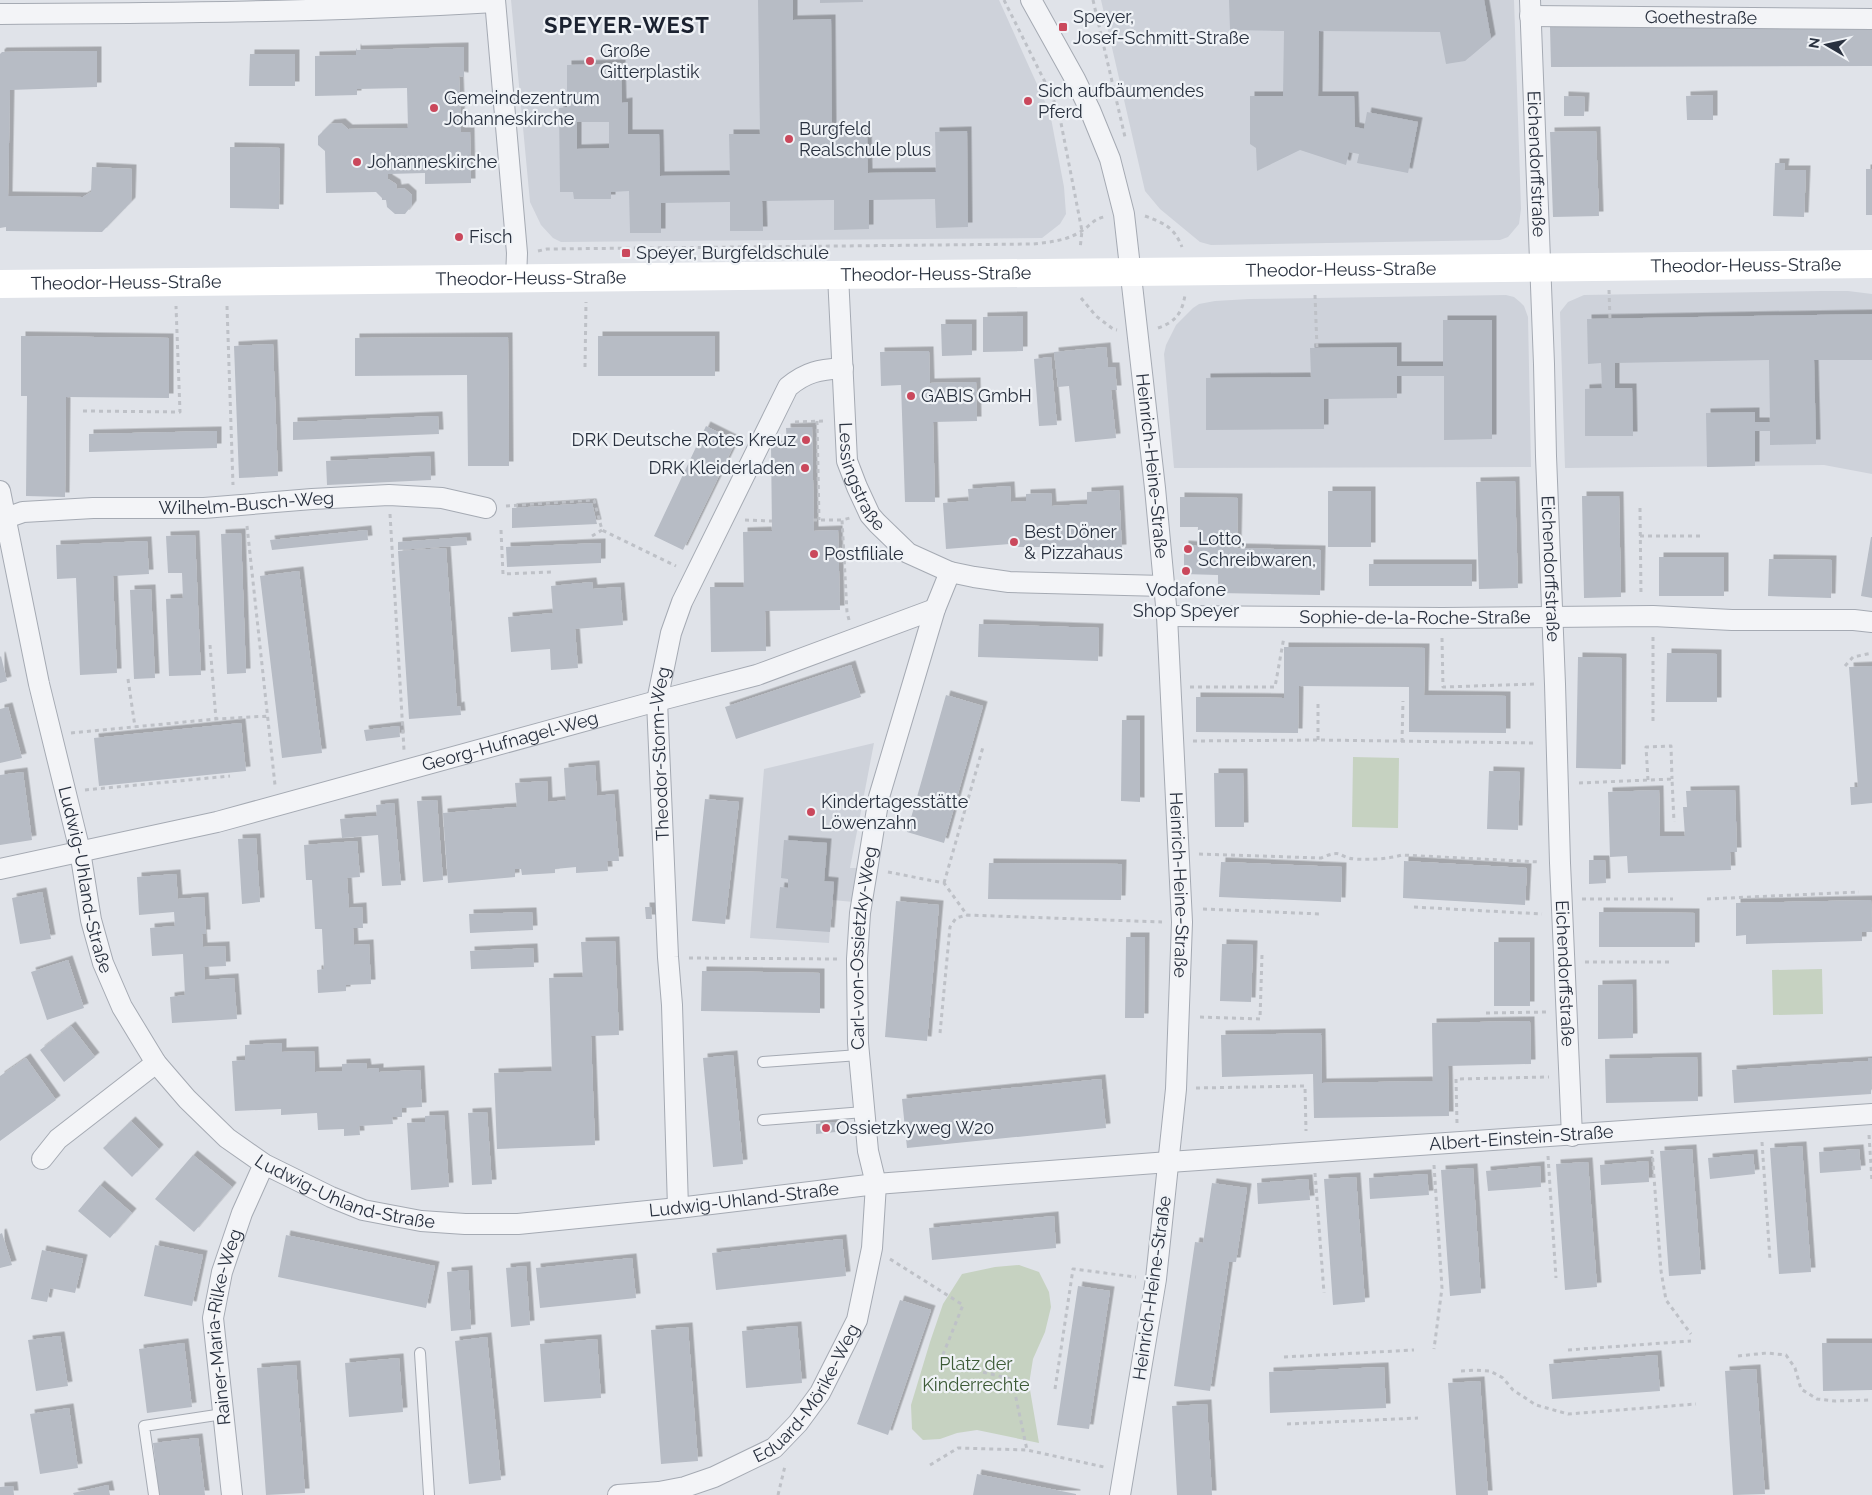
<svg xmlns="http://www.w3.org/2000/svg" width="1872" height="1495" font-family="Raleway,sans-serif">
	<defs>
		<filter id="shadow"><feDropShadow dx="4.5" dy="-4.5" stdDeviation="0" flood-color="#0004"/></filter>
	</defs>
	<rect width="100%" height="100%" fill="#e0e3e9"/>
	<path fill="#ced2da" d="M511,0H999L1050,113L1064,187L1066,214L1060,224L1042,238L561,242L553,238L541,225L530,202Z
		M1101,0H1514L1521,209L1519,224L1508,237L1500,240L1211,245L1200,242L1160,209L1145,191Z
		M1822,291H1848L1872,294V474L1824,465L1565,468L1560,312L1568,302L1584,295Z
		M1506,295L1514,297L1520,302L1524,306L1528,317L1531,467L1174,468L1164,354L1166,345L1176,325L1193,308L1199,304L1215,301L1249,299Z
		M874,743L850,868H858L854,902L832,900L829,943L750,938L764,769Z"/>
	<path fill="#c6d2c1" d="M1353,757L1399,758L1398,828L1352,827Z
		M1822,969L1823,1014L1773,1015L1772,970Z
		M1019,1265L1039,1272L1049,1292L1051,1307L1045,1332L1033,1359L1029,1384L1039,1443L977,1430L957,1433L940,1439L923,1440L912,1429L911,1405L930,1342L943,1304L962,1274L995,1267Z"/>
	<path fill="#b7bcc5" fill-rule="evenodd" filter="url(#shadow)" d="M758,0H793V20L831,19L832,132H867L868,173L936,172L935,132L967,131L968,227L936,228L935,199L869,200V229L834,230V200L762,201L763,231H730V202L661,203V233H630L629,191L611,192V199H574L573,192H560L559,108L567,107V65L621,64L622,103L628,102V134H659L660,176L730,175L729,134H760ZM577,122H609V148L577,149Z
		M820,0H863V2L820,3Z
		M1229,0H1484L1491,39L1465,61L1446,64L1440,32L1319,31L1318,96H1354L1355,127L1364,129L1367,112L1418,122L1408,173L1357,163L1359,154L1349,152L1346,165L1300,150L1257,171L1256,148L1250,144V96H1283L1284,31L1230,30Z
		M1872,26V66L1551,67L1550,27Z
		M464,47V77L459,76L461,132H470L471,183L425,184V173L388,174V179L396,184L397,189L404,188L412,195V205L405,214H395L387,207L386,200H382V198L376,192L326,193L325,151L318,145V136L330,124L341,123L348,129L408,128L407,88L357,89V95L315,96V56L356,55V48L357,50Z
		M97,51V87L10,90L8,196L83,197L91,192L92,167L132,169L131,202L102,232L6,231V227L0,228V54L2,52Z
		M250,54H295V86H249Z
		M1713,95V120H1687L1686,96Z
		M1564,96L1585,97L1584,116H1564Z
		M1596,131L1599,216L1553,217L1550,132Z
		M230,147L280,148L279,209L230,208Z
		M1775,163H1785L1784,170H1806L1804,217L1773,216Z
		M1866,169H1872V215H1866Z
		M1872,314V360H1814L1816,444L1770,445V431H1755V466L1707,467L1706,413L1755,412V422H1770L1769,360L1615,363V388H1632L1633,436H1585V389L1602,388L1601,363L1588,364L1587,319Z
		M1023,316V351L983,352V317Z
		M1443,320H1492V439L1444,440V376H1397V398L1324,399V429L1206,430V378L1311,377L1310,348L1397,347V366H1443Z
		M941,324H972V355L942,356Z
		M21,336L169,338V398L66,397L65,497L26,496L27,396H21Z
		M598,336H715V376H598Z
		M508,337L509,466H468L467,375L355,376V338Z
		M273,344L278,476L239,478L234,346Z
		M1106,347L1108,367H1115L1117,390H1111L1116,438L1075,442L1069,386L1058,387L1054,352Z
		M929,351L930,383L976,382L977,421L933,422L935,502H905L901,385L881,386L880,352Z
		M1051,357L1057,425L1039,426L1034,359Z
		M438,416L439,434L293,440V422Z
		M706,426L736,441L683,550L654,536Z
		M812,427L814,531L838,530L840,610L765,611L766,651L711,652L710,587H744L743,532L772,531L771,445H787L786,428Z
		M217,431V448L89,452V434Z
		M430,456L431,480L327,485L326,461Z
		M1515,481L1518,588L1479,589L1476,482Z
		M1010,486L1011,502L1026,501V494L1051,493L1052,506L1087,504V492L1119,490L1122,549L1055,554L1054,547H1011L1010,544L946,549L943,503L969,501L968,489Z
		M1328,491H1371V547H1328Z
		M1582,496H1619L1621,597L1584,598Z
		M1180,497L1238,498L1237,548L1321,550L1320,595L1218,593V575L1184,574V545L1197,546L1198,527H1180Z
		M592,503L597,524L512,528V508Z
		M367,530L368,540L272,550L270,540Z
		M241,533L246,673L227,674L221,534Z
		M195,535L201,675L169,676L166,599L183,598L182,573H168L166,536Z
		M466,537L467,545L398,550V542Z
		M1871,537H1872V598L1861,596Z
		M147,541L149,574L113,576L117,673L80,675L76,578L57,579L56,545Z
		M601,543V563L507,567L506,547Z
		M446,548L457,707L460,706L461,715L409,719L398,551Z
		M1659,557H1724V596H1659Z
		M1769,559L1832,560L1831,598L1768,596Z
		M1369,564H1472V586H1369Z
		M299,571L322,753L282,758L260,576Z
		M592,582L593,589L620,587L623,625L575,629L578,668L551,670L550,649L511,652L508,617L553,613L551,586Z
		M151,589L155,678L134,679L130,590Z
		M979,624L1099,628L1098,661L978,657Z
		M1284,647L1425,648L1424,695L1506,696V733L1409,732V687L1299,686L1298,733L1196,732V697L1284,698Z
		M1667,653L1717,654V702H1666Z
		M1,656L7,681L0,683V657Z
		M1578,657L1622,658L1621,769L1576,768Z
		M851,665L861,697L736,739L725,707Z
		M1872,666V803L1851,805L1850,787H1858L1849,667Z
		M946,695L983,706L944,843L907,832Z
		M8,707L22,758L0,763V709Z
		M1122,720H1140V802L1121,801Z
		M241,723L246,771L99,786L94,738Z
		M399,726L400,737L366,741L364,730Z
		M595,765L597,796L614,794L619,861H607L608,871L576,873V867L555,869V873L522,875L521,869H515V877L448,883L443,813L517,807L515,783L547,781L548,802L566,800L564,768Z
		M1489,771L1520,772L1518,830L1487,829Z
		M23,772L32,840L0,845V775Z
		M1214,773H1243L1244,827H1215Z
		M1659,790L1660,836H1685L1683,807H1687L1686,791L1735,790L1737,852H1730L1731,870L1628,873L1627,856L1610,857L1608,792Z
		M705,799L739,802L725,924L692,921Z
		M437,800L443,880L423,882L417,801Z
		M394,803L401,885L382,886L378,835L342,838L340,819L377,816L376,805Z
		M256,838L260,902L242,904L238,839Z
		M784,840L827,843L824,881L834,882L830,932L776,928L780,887L788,888V879L781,878Z
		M357,841L360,877L347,878L349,908L362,907L363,928H353L354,945L369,944L371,984L346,985V991L318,993L317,970L324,969L322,929H315L312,880H306L304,845Z
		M1589,860H1605L1606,883L1589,884Z
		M1404,861L1527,868L1525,905L1403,898Z
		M1221,862L1342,867L1341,902L1219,897Z
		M989,863L1122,864L1121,900L988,899Z
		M176,874L178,899L204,897L206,934H202L203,947L225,946L226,966L204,967L205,980L234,978L237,1019L172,1023L170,997L185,995L183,954L152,956L150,928L175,926L174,912L139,915L137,877Z
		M42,892L51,939L20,944L12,898Z
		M1871,900L1872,932H1862V941L1746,944V935L1736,936V903Z
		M896,901L939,905L927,1041L885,1037Z
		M645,907H651L652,919H646Z
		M532,912L533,930L470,933L469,914Z
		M1599,912L1695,913V947H1599Z
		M1126,937H1145L1144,1018H1125Z
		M615,941L619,1035L591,1036L595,1145L497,1149L494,1073L552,1071L549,978L583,977L581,942Z
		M1494,942H1530V1006H1494Z
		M1222,944L1253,945L1251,1002L1220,1001Z
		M533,948L534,967L471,969L470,951Z
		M68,960L84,1008L47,1020L31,972Z
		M702,971L820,973V1013L701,1011Z
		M1632,984L1633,1038L1598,1039V985Z
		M1530,1021L1531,1064L1448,1066L1449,1116L1314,1118L1313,1074L1222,1077L1221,1035L1321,1033L1322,1083L1433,1081L1432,1023Z
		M71,1026L95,1057L64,1082L40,1050Z
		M282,1043V1052L314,1051L315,1072L342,1071V1064L366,1063L367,1069L379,1068V1072L420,1070L422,1107L402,1108V1117H392L393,1124L359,1126L360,1135L344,1136V1129L318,1130L317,1113L281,1115V1109L235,1111L232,1061L245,1060V1045Z
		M733,1055L743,1164L713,1167L703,1058Z
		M1697,1057L1698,1101L1606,1103L1605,1059Z
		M26,1058L56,1100L0,1141V1076Z
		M1868,1058H1872L1871,1094L1734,1103L1732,1070L1868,1061Z
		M1101,1079L1106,1128L907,1148L902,1099Z
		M487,1112L492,1184L472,1185L468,1113Z
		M444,1115L449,1187L411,1190L407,1123L425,1122V1116Z
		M131,1121L159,1149L132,1177L103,1148Z
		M835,1122L836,1132L816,1134V1124Z
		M1802,1146L1811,1272L1779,1274L1770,1148Z
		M1692,1149L1701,1274L1669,1276L1660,1151Z
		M1859,1149L1861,1170L1820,1173L1819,1152Z
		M1753,1154L1755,1174L1710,1179L1708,1158Z
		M193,1155L232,1187L194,1232L155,1199Z
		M1648,1161L1649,1182L1601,1185L1600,1165Z
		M1588,1162L1597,1287L1565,1290L1556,1164Z
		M1540,1166L1541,1187L1488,1191L1486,1171Z
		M1473,1168L1481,1293L1450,1296L1441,1170Z
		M1427,1174L1429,1195L1370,1199L1369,1178Z
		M1356,1177L1365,1302L1333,1305L1324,1179Z
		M1308,1179L1310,1200L1258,1204L1257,1183Z
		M1212,1183L1247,1188L1236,1262H1229L1210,1391L1174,1386L1195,1242L1203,1243Z
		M100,1185L132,1213L110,1238L78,1211Z
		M1054,1216L1056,1248L932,1260L929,1228Z
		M2,1233L12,1265L0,1268V1234Z
		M286,1235L435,1266L426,1308L278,1277Z
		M842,1239L846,1276L716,1290L712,1253Z
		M155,1245L203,1255L192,1306L144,1296Z
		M42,1250L83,1259L75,1293L50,1288L47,1302L31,1299Z
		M632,1258L636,1298L540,1308L536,1268Z
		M526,1266L530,1325L511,1327L506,1268Z
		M468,1270L471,1329L451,1331L447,1272Z
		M1078,1286L1110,1291L1089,1429L1057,1425Z
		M900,1300L931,1310L888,1435L857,1424Z
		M797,1326L802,1383L746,1388L742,1331Z
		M688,1327L698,1461L661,1464L651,1330Z
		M60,1336L68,1386L36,1391L28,1340Z
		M487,1337L501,1480L469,1484L455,1341Z
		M597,1339L601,1398L544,1402L540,1344Z
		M184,1343L192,1407L147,1413L139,1349Z
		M1822,1343H1872V1390L1823,1391Z
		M1657,1355L1660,1391L1552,1399L1549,1364Z
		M399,1358L403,1412L349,1417L345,1363Z
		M296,1365L305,1493L266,1495L257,1368Z
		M1384,1367L1386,1408L1270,1413L1269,1372Z
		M1756,1369L1765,1494L1733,1495L1725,1371Z
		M1480,1381L1488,1495H1456L1448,1383Z
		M1207,1404L1212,1495H1177L1172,1406Z
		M69,1408L78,1468L40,1474L30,1414Z
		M198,1438L205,1495H159L153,1443Z
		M977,1474L1076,1494V1495H973Z
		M108,1485L110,1495H74L73,1493Z
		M13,1486L14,1495H0V1487Z"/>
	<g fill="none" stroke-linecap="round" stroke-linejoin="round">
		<g stroke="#a5aab3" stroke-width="12">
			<path id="service" d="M763,1062L859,1055
				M763,1120L864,1112
				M420,1353L429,1495
				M154,1495L144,1426L223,1414"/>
		</g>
		<g stroke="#a5aab3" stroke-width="22">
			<g id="minor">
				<path d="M495,0L517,253L516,279"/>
				<path id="s1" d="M1031,0L1075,79L1090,110L1110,159L1124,214L1155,488L1167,616L1182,922L1176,1089L1156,1279L1120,1495"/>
				<path id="s2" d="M1530,0L1544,364L1546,456L1555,684L1560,863L1572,1136"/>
				<path d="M0,14C165,13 330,12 495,2"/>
				<path id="s3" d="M1530,16L1872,19"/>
				<path id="s4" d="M838,275L847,461L857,487L870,515L877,523L908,553L950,572L974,577L1009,582L1164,586"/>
				<path id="s5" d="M0,491L39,684L80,851L91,920L103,963L122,1007L156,1063L187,1099L227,1138L264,1164L331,1197L363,1210L421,1221L465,1224H518L678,1208L876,1184L1169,1162L1872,1114"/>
				<path id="s6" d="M0,520L23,512L93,508H204L312,499L389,495L442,498L486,508"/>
				<path id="s7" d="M1167,616L1442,618L1653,616L1732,620H1854L1872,622"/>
				<path id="s8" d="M0,869L217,822L657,701L757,675L935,609"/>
				<path d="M42,1159L58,1139L156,1063"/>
				<path id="s9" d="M678,1208L672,1005L668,957L657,701L671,633L682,602L788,387C807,371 820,370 843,368"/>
				<path id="s10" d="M232,1495L213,1318L222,1272L242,1213L264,1164"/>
				<path id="s11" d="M618,1495L659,1492L685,1487L714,1477L774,1448L798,1423L820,1393L857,1320L872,1248L876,1184L868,1151L858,1043L857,959L860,913L879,797L935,609L950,572"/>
			</g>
		</g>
		<path stroke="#bec1c7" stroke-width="3" stroke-dasharray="4 4" stroke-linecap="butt" d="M1004,0L1053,98L1061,123L1082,231L1080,249
			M1093,0L1125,137
			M1145,216C1164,223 1174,227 1182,247
			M538,251L547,249L1033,244C1050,242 1065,241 1080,232C1089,227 1093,219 1104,217
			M1609,290L1610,319
			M1315,295L1317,348
			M1081,298L1096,316L1113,329L1117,330
			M227,306L233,485
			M1158,328C1175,322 1182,314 1185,295
			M585,367L586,302
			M83,411L180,412L176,306
			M817,421L819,520
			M795,422L826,421
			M506,506L594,500L602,530L676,566
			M1640,508L1641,596
			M390,514L404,750
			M745,520L772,521
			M813,520H842
			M247,526L275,785
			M501,530L503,574L551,572
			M592,536L602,530
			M1640,536H1701
			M849,620L847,612L842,520L850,518
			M1442,638L1443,687L1536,684
			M210,645L216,719
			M1845,666L1853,657L1872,653
			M128,679L135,727
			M1190,687H1275L1284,637
			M1653,721V637
			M71,733L216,719L269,716
			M1318,740V701
			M1193,741L1318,740L1536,743
			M1402,742L1403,701
			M1648,780L1646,747L1671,746L1672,779
			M1579,783L1672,779L1674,822
			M85,790L230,776
			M1199,854L1321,858C1344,848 1338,858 1355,859C1371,860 1387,859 1402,855L1540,862
			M888,872L944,883L967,915L1162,922
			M944,883L983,747
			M1582,899H1673
			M1707,899L1859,892
			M1414,907L1542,914
			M1203,909L1321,914
			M689,958L838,959
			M1585,962H1672
			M1486,1013L1546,1012
			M1200,1017L1260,1019L1262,955
			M940,1033L950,927L956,918L967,915
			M1196,1088L1305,1086L1306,1131
			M1457,1123L1456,1079L1549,1077
			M1869,1135L1872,1181
			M1762,1142L1770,1260
			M1652,1150L1661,1271L1666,1300L1691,1334
			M1548,1156L1556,1278
			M1434,1165L1442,1288L1434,1349
			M1315,1173L1324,1293
			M890,1259L963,1305L940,1362L1012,1379L1027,1450
			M1568,1350L1691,1341
			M1738,1356L1767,1353L1786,1355L1795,1368L1801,1389L1817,1399L1835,1401L1872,1400
			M1284,1357L1414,1350
			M1461,1371L1475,1370L1490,1371L1503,1378L1513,1390L1536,1405L1568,1414L1696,1404
			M1055,1389L1073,1269L1136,1277
			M1287,1424L1418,1418
			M930,1465L958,1448L1027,1450L1104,1467
			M778,1495L785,1466"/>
		<use href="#service" stroke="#f3f4f7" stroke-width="10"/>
		<use href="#minor" stroke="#f3f4f7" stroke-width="20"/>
		<path stroke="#fff" stroke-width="28" id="s12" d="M0,284L1872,264"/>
	</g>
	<g fill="#ca485c" stroke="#eff2f6" stroke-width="2">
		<rect x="1058" y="22" width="10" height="10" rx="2.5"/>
		<circle cx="590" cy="61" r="5"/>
		<circle cx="1028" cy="101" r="5"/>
		<circle cx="434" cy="108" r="5"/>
		<circle cx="789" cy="139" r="5"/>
		<circle cx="357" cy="162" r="5"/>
		<circle cx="459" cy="237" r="5"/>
		<rect x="621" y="248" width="10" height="10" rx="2.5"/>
		<circle cx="911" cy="396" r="5"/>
		<circle cx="806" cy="440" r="5"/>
		<circle cx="805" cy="468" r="5"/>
		<circle cx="1014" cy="542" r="5"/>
		<circle cx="1188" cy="549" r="5"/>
		<circle cx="814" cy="554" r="5"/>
		<circle cx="1186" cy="571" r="5"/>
		<circle cx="811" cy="812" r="5"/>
		<circle cx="826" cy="1128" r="5"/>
	</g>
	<g text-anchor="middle" stroke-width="4.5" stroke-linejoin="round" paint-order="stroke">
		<g font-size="18" fill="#29313f" stroke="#eff2f6" text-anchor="start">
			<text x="1073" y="23">Speyer,<tspan x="1073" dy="21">Josef-Schmitt-Straße</tspan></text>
			<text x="600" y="57">Große<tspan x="600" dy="21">Gitterplastik</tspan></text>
			<text x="1038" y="97">Sich aufbäumendes<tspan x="1038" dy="21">Pferd</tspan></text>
			<text x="444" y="104">Gemeindezentrum<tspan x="444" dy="21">Johanneskirche</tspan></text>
			<text x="799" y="135">Burgfeld<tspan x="799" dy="21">Realschule plus</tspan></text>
			<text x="367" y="168">Johanneskirche</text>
			<text x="469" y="243">Fisch</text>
			<text x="636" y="259">Speyer, Burgfeldschule</text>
			<text x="921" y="402">GABIS GmbH</text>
			<text x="796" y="446" text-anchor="end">DRK Deutsche Rotes Kreuz</text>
			<text x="795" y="474" text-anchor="end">DRK Kleiderladen</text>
			<text x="1024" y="538">Best Döner<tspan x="1024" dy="21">&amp; Pizzahaus</tspan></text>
			<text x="1198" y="545">Lotto,<tspan x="1198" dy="21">Schreibwaren,</tspan></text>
			<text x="824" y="560">Postfiliale</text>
			<text x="1186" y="596" text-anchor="middle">Vodafone<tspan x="1186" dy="21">Shop Speyer</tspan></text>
			<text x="821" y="808">Kindertagesstätte<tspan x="821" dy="21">Löwenzahn</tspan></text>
			<text x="836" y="1134">Ossietzkyweg W20</text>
		</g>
		<g font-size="18" fill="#29313f" stroke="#eff2f6">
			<text dy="6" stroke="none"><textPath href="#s3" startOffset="171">Goethestraße</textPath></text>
			<text dy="6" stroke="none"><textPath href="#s2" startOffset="164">Eichendorffstraße</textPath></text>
			<text dy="6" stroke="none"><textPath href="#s12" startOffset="1746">Theodor-Heuss-Straße</textPath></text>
			<text dy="6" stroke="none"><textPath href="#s12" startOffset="1341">Theodor-Heuss-Straße</textPath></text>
			<text dy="6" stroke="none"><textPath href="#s12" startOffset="936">Theodor-Heuss-Straße</textPath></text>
			<text dy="6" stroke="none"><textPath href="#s12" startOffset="531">Theodor-Heuss-Straße</textPath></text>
			<text dy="6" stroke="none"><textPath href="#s12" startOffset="126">Theodor-Heuss-Straße</textPath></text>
			<text dy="6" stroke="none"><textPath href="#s1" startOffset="488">Heinrich-Heine-Straße</textPath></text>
			<text dy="6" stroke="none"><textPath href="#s4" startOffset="205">Lessingstraße</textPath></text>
			<text dy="6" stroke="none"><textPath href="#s6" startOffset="248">Wilhelm-Busch-Weg</textPath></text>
			<text dy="6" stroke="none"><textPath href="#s2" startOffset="569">Eichendorffstraße</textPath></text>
			<text dy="6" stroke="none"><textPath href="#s7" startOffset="248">Sophie-de-la-Roche-Straße</textPath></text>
			<text dy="6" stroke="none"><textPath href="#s8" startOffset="526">Georg-Hufnagel-Weg</textPath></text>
			<text dy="6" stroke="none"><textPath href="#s9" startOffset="455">Theodor-Storm-Weg</textPath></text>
			<text dy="6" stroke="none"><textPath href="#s5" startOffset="398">Ludwig-Uhland-Straße</textPath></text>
			<text dy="6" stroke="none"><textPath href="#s1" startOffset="908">Heinrich-Heine-Straße</textPath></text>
			<text dy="6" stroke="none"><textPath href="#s11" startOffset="694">Carl-von-Ossietzky-Weg</textPath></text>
			<text dy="6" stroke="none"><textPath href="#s2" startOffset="974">Eichendorffstraße</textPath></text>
			<text dy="6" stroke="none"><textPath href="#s5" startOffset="2018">Albert-Einstein-Straße</textPath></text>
			<text dy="6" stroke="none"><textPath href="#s5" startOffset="832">Ludwig-Uhland-Straße</textPath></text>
			<text dy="6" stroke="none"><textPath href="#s5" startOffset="1238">Ludwig-Uhland-Straße</textPath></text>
			<text transform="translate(1152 1288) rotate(-82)" y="6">Heinrich-Heine-Straße</text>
			<text dy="6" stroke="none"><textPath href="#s10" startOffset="170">Rainer-Maria-Rilke-Weg</textPath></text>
			<text dy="6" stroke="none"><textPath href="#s11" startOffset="228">Eduard-Mörike-Weg</textPath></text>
		</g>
		<g font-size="18" fill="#3d5b37" stroke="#eff2f6">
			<text x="976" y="1370">Platz der<tspan x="976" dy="21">Kinderrechte</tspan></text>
		</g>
		<g font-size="22" font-weight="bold" letter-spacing="1" fill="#1b2230" stroke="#eff2f6">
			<text x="627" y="33">SPEYER-WEST</text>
		</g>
	</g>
	<g transform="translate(1827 45) rotate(279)" stroke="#eff2f6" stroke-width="4" paint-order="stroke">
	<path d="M0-4L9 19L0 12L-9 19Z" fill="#29313f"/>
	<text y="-8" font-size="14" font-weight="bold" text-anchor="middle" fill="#29313f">N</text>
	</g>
</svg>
